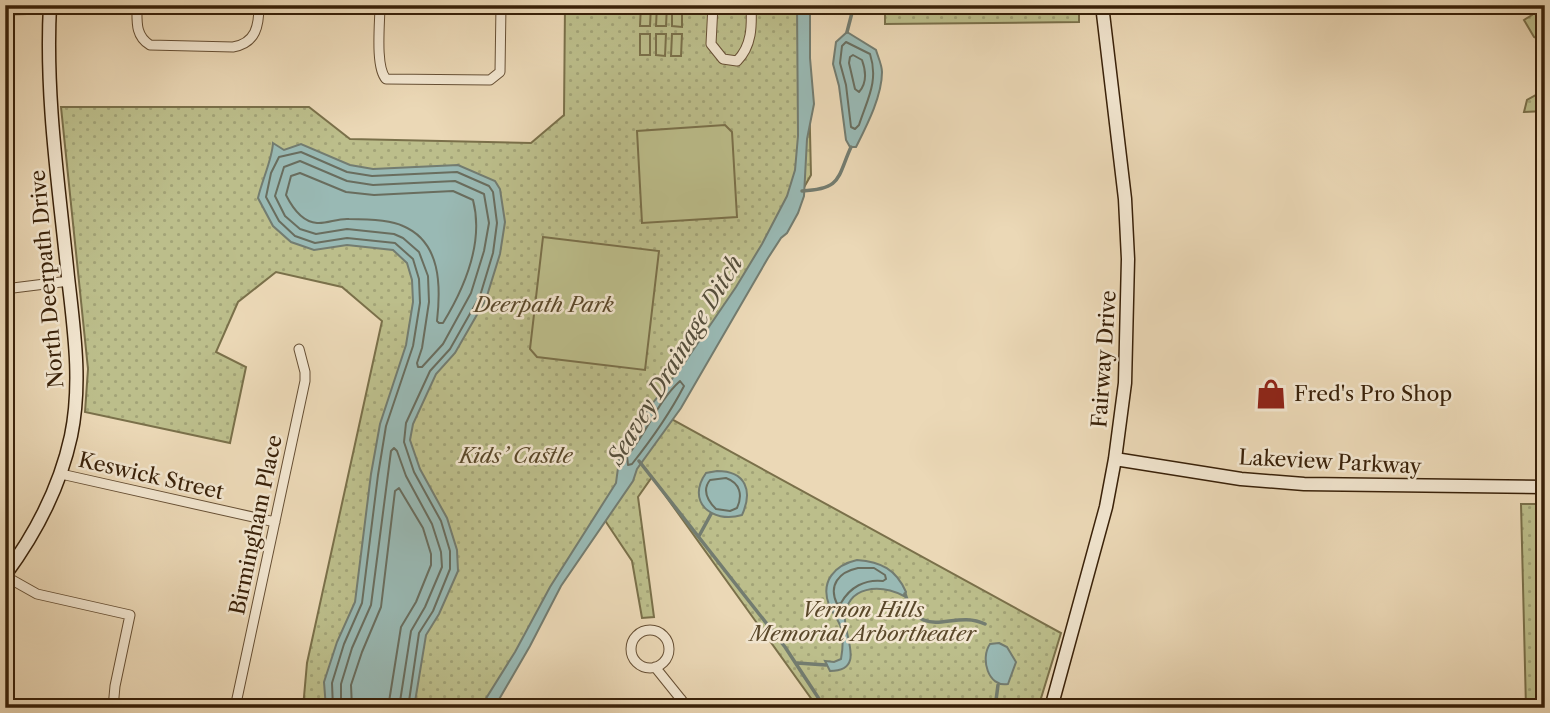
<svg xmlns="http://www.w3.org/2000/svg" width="1550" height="713" font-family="'Libre Caslon Text',serif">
	<defs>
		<pattern id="green-dots" width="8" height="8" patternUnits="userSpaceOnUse" patternTransform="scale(1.75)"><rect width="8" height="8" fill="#bcbe8b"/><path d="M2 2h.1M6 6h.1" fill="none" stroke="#a2a377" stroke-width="1.8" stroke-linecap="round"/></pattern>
	</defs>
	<rect width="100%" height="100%" fill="#ebd8b6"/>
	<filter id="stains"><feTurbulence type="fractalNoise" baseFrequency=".00286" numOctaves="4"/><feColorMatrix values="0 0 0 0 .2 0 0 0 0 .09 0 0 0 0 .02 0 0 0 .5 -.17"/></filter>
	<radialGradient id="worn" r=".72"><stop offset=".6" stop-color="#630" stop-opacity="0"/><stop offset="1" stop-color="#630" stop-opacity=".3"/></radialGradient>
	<path fill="url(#green-dots)" stroke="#7a704a" stroke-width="2" d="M565,5H807L811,175L735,309L664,415L1061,633L1038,708H818L652,477L638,497L654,617L642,618L632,561L602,516L483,708H303L307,663L382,321L342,287L276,272L238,302L216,352L246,367L230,443L85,412L88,369L61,107H309L350,139L531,143L564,115Z
		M885,5H1079V22L885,24Z
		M1532,5H1545V42L1534,37L1524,20L1532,15Z
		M1545,90V111L1524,112L1527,100Z
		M1521,504H1545V708H1526Z"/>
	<path fill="#bcbe8b" stroke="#7a704a" stroke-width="2" d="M641,5H651L650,26H640Z
		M657,5H667L666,26H656Z
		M672,5H682V27L672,26Z
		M640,34H650V55H640Z
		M656,34H666L665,56L656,55Z
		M672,34H682L681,56H671Z
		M725,125L732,132L737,217L642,223L637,131Z
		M543,237L659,251L645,370L537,357L530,349Z"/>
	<path fill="#99b9b4" stroke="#737c70" stroke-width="2" d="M797,5H810V58L814,104L807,139L804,196L798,213L787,233L781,238L768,258L681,408L637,469L633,481L561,586L530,646L494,708H480L515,652L550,587L616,483L620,453L632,440L648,409L683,365L736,287L762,244L787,196L795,170L798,136Z
		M847,32L876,50C878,57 882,65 882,72C882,96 867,125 856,147H850L846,140L839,86L833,64L836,42Z
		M273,143L284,150L301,144L350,165L373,169L458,165L495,181L500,189L505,222L500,254L486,299L455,353L436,374L413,424L410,440L420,469L447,518L457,550L458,571L439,614L426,635L414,708H326L324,682L337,642L355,602L371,474L380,424L406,345L413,302L412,280L407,263L393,250L347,245L314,250L291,242L273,226L258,198C262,180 272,160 273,143Z
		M717,471C746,471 753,491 742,515C711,524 686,501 706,473Z
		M857,560C881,562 896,569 906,592L904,596C880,584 847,585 845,618C844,636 866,671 830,671L825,661L834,662L841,659C843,648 844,636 840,625C837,618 832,612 829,605C820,581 835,565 857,560Z
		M999,643L1007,647L1016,662L1008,684C988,688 980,658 990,644Z"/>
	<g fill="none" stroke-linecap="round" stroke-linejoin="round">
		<path stroke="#696d5e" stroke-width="2" d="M846,42L870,54C879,81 867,100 859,125L855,129L851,127L846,85L840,63L842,46Z
			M853,55L862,60C866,71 867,83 859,92L855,89L849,63L850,57Z
			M300,161L347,181L373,185L455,181L484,194L489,223L484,251L471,293L443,344L422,367H418L417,363L422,348L429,302L428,276L419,252L403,238L394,234L347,229L316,234L300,229L285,216L275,196L284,167Z
			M300,173L346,192L374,195L453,191L473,200C484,242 465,287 443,323H439L437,321C441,286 441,242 403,226C391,220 363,219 349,219C338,218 327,224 317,223C302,222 292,207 286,195L291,176Z
			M680,381L684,386C670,413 651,440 632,464L628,465L627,456C647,433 657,402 680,381Z
			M726,478C740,483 743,495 737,508L730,511L716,509C708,501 702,490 710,480Z
			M858,568H874L885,575L886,579L883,581C865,579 850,587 841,603L837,604C828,585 839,572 858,568Z
			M333,708L332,683L344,644L362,603L378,475L386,426L413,346L420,303L419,279L413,259L395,243L347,238L315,243L295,236L279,221L266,197L271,173L279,157L301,152L347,172L372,176L457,172L489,186L493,192L497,223L493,253L480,296L450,349L430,371L406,423L404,442L414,472L441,521L450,551V569L433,611L419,633L408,708
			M341,708V684L352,648L371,605L391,451L394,448L397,451L406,476L432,524L441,552L442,567L425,607L411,631L399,708
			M352,708L351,685L362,652L381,607L395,491L399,488L423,528L431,554V565L416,602L401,627L388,708"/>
		<path stroke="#737c70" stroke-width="3.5" d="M847,32L854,5
			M802,191C842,189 837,178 851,147
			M639,461L785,647L825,708
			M699,536L711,514
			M905,594C921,645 953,608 985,624
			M797,663L826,665
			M995,708L998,685"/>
		<g stroke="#664f34" stroke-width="11">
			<path id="street" d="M137,5C137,21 135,36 150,45L233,47C256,43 259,26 259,5
				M380,5C380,22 375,67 386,79L490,80L500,72L501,5
				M713,5L711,44L723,59L737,61C752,46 752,26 751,5
				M5,10L50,9
				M5,289L69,281
				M61,474L275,522
				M5,576L37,594L130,615L115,686L113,708
				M631 649a19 19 0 1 1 38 0a19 19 0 1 1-38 0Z
				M655,667L688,708
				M235,708L305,381V372L299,349
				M670,708L681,699"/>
		</g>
		<g stroke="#392109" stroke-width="15">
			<path id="secondary" d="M1115,459L1241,479L1304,484L1545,487
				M5,575C36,533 60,487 71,436C82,383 74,330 68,277C59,187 45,96 50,5
				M1051,708L1106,507L1115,459L1125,383L1128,259L1125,199L1102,5"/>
		</g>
		<use href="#street" stroke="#f2e6d0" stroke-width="9"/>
		<use href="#secondary" stroke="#f2e6d0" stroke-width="12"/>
	</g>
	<defs>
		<g id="shop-bare" transform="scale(2.415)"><path d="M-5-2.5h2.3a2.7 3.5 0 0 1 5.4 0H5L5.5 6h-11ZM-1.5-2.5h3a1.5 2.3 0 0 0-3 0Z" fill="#8f2418" stroke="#f2e6d0" stroke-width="2.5" paint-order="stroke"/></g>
	</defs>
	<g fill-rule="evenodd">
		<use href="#shop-bare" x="1271" y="394"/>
	</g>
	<g text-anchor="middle" stroke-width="5" stroke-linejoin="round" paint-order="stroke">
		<g font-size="21" fill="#392109" stroke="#f2e6d0">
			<text transform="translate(47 279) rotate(-95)" y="7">North Deerpath Drive</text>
			<text transform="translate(1104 359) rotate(-86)" y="7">Fairway Drive</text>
			<text transform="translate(1330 462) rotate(3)" y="7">Lakeview Parkway</text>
			<text transform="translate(151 476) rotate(13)" y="7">Keswick Street</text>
			<text transform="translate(256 525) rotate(-78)" y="7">Birmingham Place</text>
		</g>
		<g font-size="21" font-style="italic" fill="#5a482a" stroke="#f2e6d0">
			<text x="544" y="312">Deerpath Park</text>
			<text x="516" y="463">Kids’ Castle</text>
			<text x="863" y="617">Vernon Hills<tspan x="863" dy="24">Memorial Arbortheater</tspan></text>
		</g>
		<g font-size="21" fill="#392109" stroke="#f2e6d0" text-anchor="start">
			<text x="1294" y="401">Fred's Pro Shop</text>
		</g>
		<g font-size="23" font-style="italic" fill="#564f3c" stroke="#f2e6d0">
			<text transform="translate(675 360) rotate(-59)" y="8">Seavey Drainage Ditch</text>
		</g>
	</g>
	<rect width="1550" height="713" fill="none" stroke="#ebd8b6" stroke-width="28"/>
	<rect x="7" y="7" width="1536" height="699" fill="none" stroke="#392109" stroke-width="3.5"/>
	<rect x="14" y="14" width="1522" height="685" fill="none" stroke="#392109" stroke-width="2"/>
	<rect width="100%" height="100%" filter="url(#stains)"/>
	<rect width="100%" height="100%" fill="url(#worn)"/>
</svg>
